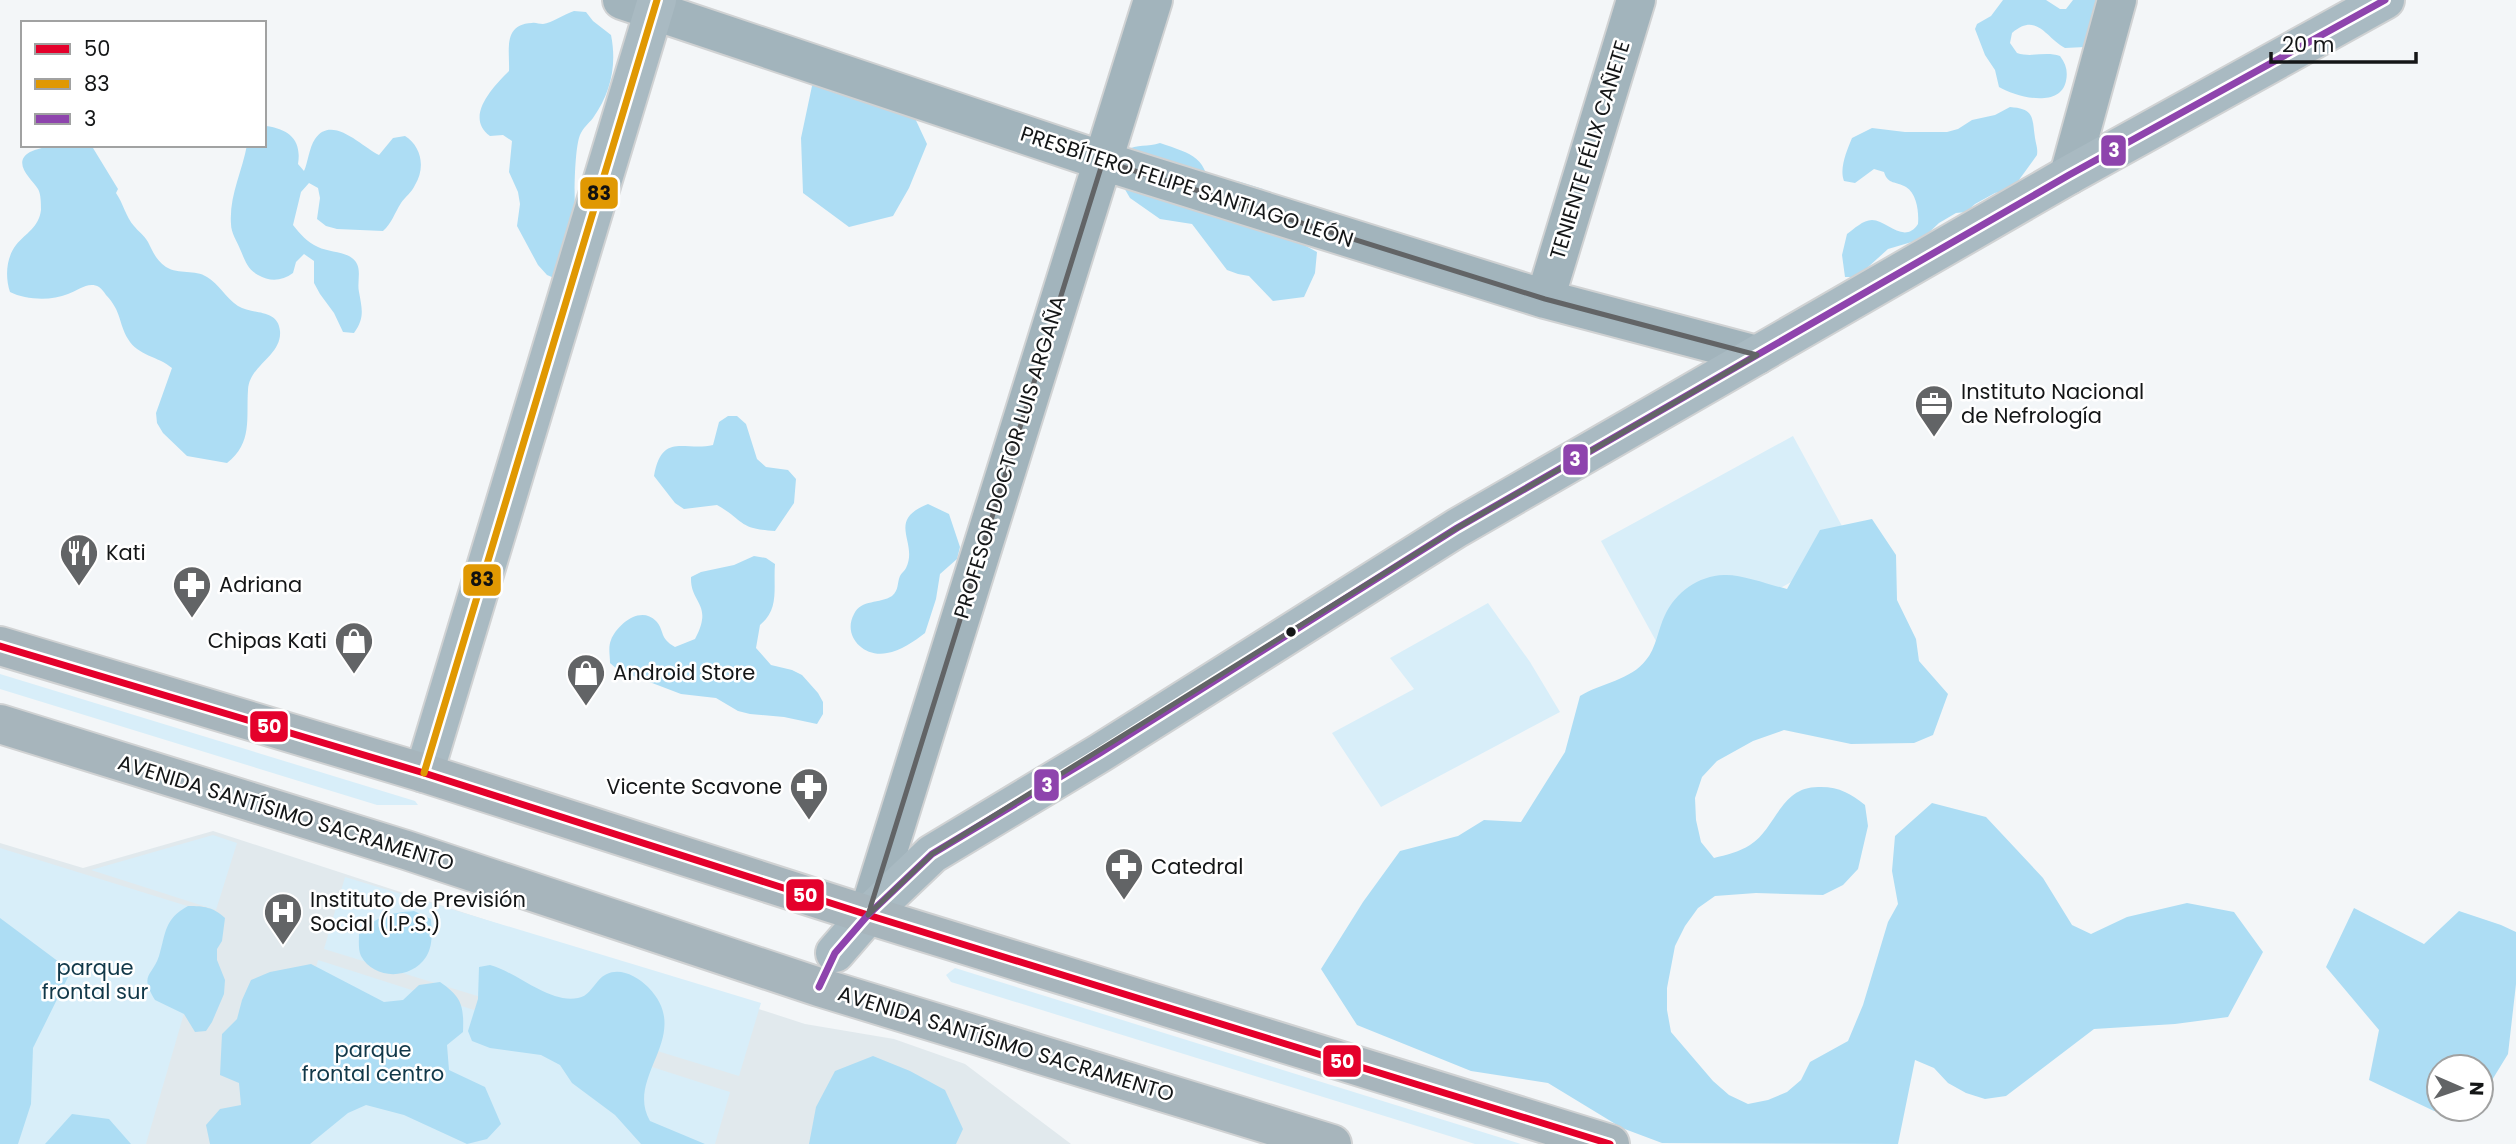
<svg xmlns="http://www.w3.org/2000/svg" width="2516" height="1144" font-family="Poppins,sans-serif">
	<rect width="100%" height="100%" fill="#f3f6f8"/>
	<path fill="#e1e9ed" d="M213,831L805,1024L894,1039L965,1064L1071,1144H0V843L83,868Z"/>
	<path fill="#d8eef9" d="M1793,436L1854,548L1662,652L1601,541Z
		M1488,603L1530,662L1560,712L1381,807L1332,733L1414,689L1390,658Z
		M0,674L415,801L418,805H377L0,689Z
		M213,835L237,843L216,910L91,870Z
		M0,848L213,914L146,1144H0Z
		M345,877L761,1003L739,1076L324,949Z
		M318,960L730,1092L715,1144H265Z
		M955,968L1521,1144H1475L951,982L946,975Z"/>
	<path fill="#adddf4" d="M2003,0H2046L2060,9H2066L2073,0H2110L2085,47L2065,48C2045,37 2037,12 2012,33L2010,43L2017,53C2032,58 2045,51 2060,56C2066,64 2068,71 2066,81C2060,109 2016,97 1999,87L1995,70L1985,55L1975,29L1977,24L1991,16Z
		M574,11L586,12L593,21L611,35C617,65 611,93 593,118C589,123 583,128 580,135C575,147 574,190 575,205L591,221L559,280L547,275L538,265L517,226L520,204L518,192L509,172L512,141L503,135L490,136C464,117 493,87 509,71C510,52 502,24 532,23C535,22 539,24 543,24C552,23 564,14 574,11Z
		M851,64L892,69L927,144L909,188L893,216L849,227L803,193L801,138L812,86Z
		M2010,107C2035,109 2032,117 2035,138C2036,145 2038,148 2037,155L2016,184L2012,189L1995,193L1975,204L1966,212L1956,213L1939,223L1922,239L1888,249L1857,277H1845L1842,255L1847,234C1854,229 1863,220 1872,220C1887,220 1904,245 1918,224C1919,212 1917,194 1906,187C1896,181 1888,185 1884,172L1874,169L1855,183L1844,181C1839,169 1847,150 1852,138L1872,128L1905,132H1947L1958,129L1972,120L1995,115Z
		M266,126C289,129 302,140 298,164L304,171C308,162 309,148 315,139C332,114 362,147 379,155L393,138L405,136C421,146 426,167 415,185C412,192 405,197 401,203C394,214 392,223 383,231L337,229L326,226L317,219L320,198L318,188L309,183L301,192L293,225C300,234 307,242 318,247C330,253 351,251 357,264C361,272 357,283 359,292C362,309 365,318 354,333L343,332L334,313L320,294L314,283V261L304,254L296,262L293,273C282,281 270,282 258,275C247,269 245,260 240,249C237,241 231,233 231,224C229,196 242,172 247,145H264Z
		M1160,143C1192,154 1209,157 1209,196L1237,181L1263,189L1280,206L1295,240L1317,252L1315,273L1304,297L1273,301L1249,276L1238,274L1227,270L1192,224L1160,219L1130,198L1120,181L1126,150C1137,144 1148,147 1160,143Z
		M50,145H88L93,148L118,189L116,193C123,203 126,217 134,226C138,231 144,235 148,242C153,252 156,260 166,267C179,275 195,269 207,277C218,283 226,298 238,306C252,315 278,308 280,331C282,356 249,365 248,390C246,418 253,443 227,463L187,456L163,433L157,423L156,413L172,368C158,356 138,356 128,339C118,322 122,312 106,295C104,292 102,289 99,287C88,281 78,291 68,294C51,301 26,300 10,292C5,277 6,258 16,245C26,233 39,227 41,210C41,204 41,194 38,189C32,179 11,163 30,152C36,149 44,148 50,145Z
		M728,416H737L746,424L757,459L766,467L788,470L796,479L794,503L775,531C738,529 745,521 717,505L684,509L675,503L654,476C662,431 685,452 713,445L719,422Z
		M928,504L949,514L960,547L957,559L940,574L936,599L925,633C915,641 900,651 887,653C864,658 842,636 854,614C861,599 880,604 892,596C899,590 897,583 900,576C901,573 905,571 906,568C919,542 885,521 928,504Z
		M1872,519L1896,555L1897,600L1916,639L1919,661L1948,694L1933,735L1914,743L1851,744L1784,730L1753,741L1717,761L1702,777L1695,798L1696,820L1701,842L1714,858C1726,855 1739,852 1750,845C1777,828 1780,785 1821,787C1840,787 1851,794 1865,805L1868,826L1858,869L1843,885L1823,895L1756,893L1715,896L1698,908L1685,926L1675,946L1667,988V1010L1671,1032L1713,1081L1729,1095L1748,1104L1768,1100L1787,1092L1801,1080L1810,1062L1848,1041L1863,1005L1888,922L1898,904L1892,871L1895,836L1932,803L1986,817L2043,878L2072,925L2091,934L2127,917L2187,903L2234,912L2263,952L2228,1017L2175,1024L2094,1029L2006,1096L1985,1099L1966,1093L1948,1083L1934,1068L1915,1060L1898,1144L1662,1143L1622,1128L1548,1083L1471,1071L1357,1025L1321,969L1363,902L1400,851L1458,836L1484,820L1521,822L1565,752L1580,696C1601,683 1631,680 1646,660C1656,649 1658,629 1665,615C1676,592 1698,576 1724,575C1741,574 1770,585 1787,589L1820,530Z
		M754,556L766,558L775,564C773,587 780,609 760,625L756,648L771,665L792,670L802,675L818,693L823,702V714L817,724L784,717L750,714L738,711L716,698L681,694L618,670L610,663C610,655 608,647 611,640C617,625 640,605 656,621C665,631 659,638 675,647L695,639C714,603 690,604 691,577L701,572L734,565Z
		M188,906C204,906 213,907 225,918L222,941L217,949V960L225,980L224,994L212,1022L206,1031L195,1032L184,1014L155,1000C139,974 152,977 159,956C166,933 164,919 188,906Z
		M2354,908L2424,944L2459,911L2501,925L2516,932V984L2508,1054L2481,1098V1067H2439V1109H2458L2434,1111L2369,1080L2379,1030L2326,967Z
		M414,911L431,919C432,932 433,946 426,957C411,980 374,980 361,956C358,950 359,940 359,934C377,916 389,913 414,911Z
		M0,918L71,971L33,1048L31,1104L18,1144H0Z
		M311,964L384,1002L403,1000L419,985L440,982C462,997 464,1006 463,1032L447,1045L449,1070L485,1087L501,1124L487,1139L467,1144L404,1115L366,1105L348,1113L310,1144H210L206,1125L220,1109L241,1105L239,1083L220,1075L222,1034L237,1019L242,1000L251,980L270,972Z
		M490,965C517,972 549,1004 578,998C588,996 591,989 598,981C612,964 634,973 648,987C695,1035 624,1076 650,1121L705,1144H641L615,1115L572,1083L560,1065L541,1055L490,1048L472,1041L468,1031L478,999L479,967Z
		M873,1056L910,1071L945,1090L963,1129L956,1144H809L816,1107L835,1071Z
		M72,1114L109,1119L131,1144H45Z"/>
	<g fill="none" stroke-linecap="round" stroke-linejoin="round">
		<g stroke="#d0d2d3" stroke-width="42">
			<path id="street" d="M622,0L1103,161L1545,299L1757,355
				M2069,175L2117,0
				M1545,299L1636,0
				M868,915L1153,0"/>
		</g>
		<g stroke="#d0d2d3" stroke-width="42">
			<path id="secondary" d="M424,773L657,0
				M835,953L868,915L932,854L1100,753L1457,528L2069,175L2385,0"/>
		</g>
		<g stroke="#d0d2d3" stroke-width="42">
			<path id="primary" d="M0,646L424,773L868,915L1610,1144
				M0,724L406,850L819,987L1332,1144"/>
		</g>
		<use href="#street" stroke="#a2b4bc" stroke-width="38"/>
		<use href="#secondary" stroke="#a9bac2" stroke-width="38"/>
		<use href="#primary" stroke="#a7b5bc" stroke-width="38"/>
		<g stroke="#fff" stroke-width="12">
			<path id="bus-1" d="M0,646L424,773L868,915L1610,1144"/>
		</g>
		<g stroke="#fff" stroke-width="12">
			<path id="bus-2" d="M424,773L657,0"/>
		</g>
		<g stroke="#fff" stroke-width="12">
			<path id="bus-3" d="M819,987L835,953L868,915L932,854L1100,753L1457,528L2069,175L2385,0"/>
		</g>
		<use href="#bus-1" stroke="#e4002b" stroke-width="7"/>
		<use href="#bus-2" stroke="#e09802" stroke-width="7"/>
		<use href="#bus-3" stroke="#8e44ad" stroke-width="7"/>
	</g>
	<path fill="none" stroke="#626466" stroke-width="5" stroke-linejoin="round" d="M1103,161L1545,299L1757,355L1457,528L932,854L868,915Z"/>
	<defs>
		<g id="office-pin" transform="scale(2.0125)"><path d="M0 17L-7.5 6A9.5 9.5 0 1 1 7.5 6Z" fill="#626466" stroke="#fff"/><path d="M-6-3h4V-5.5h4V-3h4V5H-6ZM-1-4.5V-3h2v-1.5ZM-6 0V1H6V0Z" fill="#fff"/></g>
		<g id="restaurant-pin" transform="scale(2.0125)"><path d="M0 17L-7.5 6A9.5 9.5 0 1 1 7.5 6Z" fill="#626466" stroke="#fff"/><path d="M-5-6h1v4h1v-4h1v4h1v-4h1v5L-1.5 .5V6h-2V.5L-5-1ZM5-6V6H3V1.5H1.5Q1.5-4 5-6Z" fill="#fff"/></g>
		<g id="pharmacy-pin" transform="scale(2.0125)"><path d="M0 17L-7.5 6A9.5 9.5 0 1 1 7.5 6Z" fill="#626466" stroke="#fff"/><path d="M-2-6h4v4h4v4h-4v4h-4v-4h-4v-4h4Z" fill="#fff"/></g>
		<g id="shop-pin" transform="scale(2.0125)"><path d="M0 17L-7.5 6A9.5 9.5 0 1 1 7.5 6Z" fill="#626466" stroke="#fff"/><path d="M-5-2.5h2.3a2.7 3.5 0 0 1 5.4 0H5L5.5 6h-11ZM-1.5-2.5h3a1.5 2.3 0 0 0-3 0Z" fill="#fff"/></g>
		<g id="hospital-pin" transform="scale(2.0125)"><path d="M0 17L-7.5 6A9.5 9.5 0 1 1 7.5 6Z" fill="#626466" stroke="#fff"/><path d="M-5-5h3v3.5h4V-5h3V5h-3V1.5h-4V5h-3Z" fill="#fff"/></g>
	</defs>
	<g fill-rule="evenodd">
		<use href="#office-pin" x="1934" y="404"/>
		<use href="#restaurant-pin" x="79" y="553"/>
		<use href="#pharmacy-pin" x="192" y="585"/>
		<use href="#shop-pin" x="354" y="641"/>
		<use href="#shop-pin" x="586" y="673"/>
		<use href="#pharmacy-pin" x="809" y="787"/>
		<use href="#pharmacy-pin" x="1124" y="867"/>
		<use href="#hospital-pin" x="283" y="912"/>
	</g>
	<circle fill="#141617" stroke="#fff" stroke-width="2.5" cx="1291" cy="632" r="6"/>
	<g text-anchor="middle" stroke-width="5" stroke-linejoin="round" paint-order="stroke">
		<g font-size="21" fill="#141617" stroke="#fff">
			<text transform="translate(1590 150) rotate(-73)" y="7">TENIENTE FÉLIX CAÑETE</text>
			<text transform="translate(1187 187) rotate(18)" y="7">PRESBÍTERO FELIPE SANTIAGO LEÓN</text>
			<text transform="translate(1010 457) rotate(-73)" y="7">PROFESOR DOCTOR LUIS ARGAÑA</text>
			<text transform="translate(286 813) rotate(17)" y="7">AVENIDA SANTÍSIMO SACRAMENTO</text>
			<text transform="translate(1006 1044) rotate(17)" y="7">AVENIDA SANTÍSIMO SACRAMENTO</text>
		</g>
		<g font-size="21" fill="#141617" stroke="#fff" text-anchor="start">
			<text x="1961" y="399">Instituto Nacional<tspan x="1961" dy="24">de Nefrología</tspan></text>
			<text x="106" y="560">Kati</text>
			<text x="219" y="592">Adriana</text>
			<text x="327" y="648" text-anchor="end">Chipas Kati</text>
			<text x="613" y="680">Android Store</text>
			<text x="782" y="794" text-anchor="end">Vicente Scavone</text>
			<text x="1151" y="874">Catedral</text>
			<text x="310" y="907">Instituto de Previsión<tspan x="310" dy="24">Social (I.P.S.)</tspan></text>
		</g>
		<g font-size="21" fill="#113849" stroke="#fff">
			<text x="95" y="975">parque<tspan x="95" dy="24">frontal sur</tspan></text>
			<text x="373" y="1057">parque<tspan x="373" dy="24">frontal centro</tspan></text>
		</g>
	</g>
	<g stroke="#fff" stroke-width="2.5">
		<rect x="2100" y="134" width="27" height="33" rx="7" fill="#8e44ad"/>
		<rect x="579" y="176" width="40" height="34" rx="7" fill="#e09802"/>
		<rect x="1562" y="443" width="27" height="33" rx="7" fill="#8e44ad"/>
		<rect x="462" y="563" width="40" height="34" rx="7" fill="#e09802"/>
		<rect x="249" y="710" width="40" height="33" rx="7" fill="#e4002b"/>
		<rect x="1033" y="768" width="27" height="34" rx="7" fill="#8e44ad"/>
		<rect x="785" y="878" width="40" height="34" rx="7" fill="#e4002b"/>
		<rect x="1322" y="1044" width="40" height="34" rx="7" fill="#e4002b"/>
	</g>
	<g font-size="19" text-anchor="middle" font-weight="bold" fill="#fff">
		<text x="2114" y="157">3</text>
		<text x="1575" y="466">3</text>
		<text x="269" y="733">50</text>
		<text x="1047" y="792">3</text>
		<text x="805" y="902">50</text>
		<text x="1342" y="1068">50</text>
	</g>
	<g font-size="19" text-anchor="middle" font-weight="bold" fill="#111">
		<text x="599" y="200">83</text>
		<text x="482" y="586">83</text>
	</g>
	<rect x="21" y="21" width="245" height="126" fill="#ffffff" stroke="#a1a2a2" stroke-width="2"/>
	<rect x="35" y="44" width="35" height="10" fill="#e4002b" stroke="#a1a2a2" stroke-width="2"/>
	<text x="84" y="56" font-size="21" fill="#141617">50</text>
	<rect x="35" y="79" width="35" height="10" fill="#e09802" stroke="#a1a2a2" stroke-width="2"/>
	<text x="84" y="91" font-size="21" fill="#141617">83</text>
	<rect x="35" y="114" width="35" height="10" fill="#8e44ad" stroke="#a1a2a2" stroke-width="2"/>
	<text x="84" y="126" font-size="21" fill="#141617">3</text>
	<g transform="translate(2460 1088) rotate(92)"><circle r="33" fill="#ffffff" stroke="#a1a2a2" stroke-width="2"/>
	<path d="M0-5L12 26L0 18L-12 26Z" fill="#626466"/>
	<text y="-10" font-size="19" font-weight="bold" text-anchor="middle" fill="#141617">N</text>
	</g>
	<path d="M2271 52v10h145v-10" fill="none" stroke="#141617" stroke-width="3.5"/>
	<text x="2282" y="52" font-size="21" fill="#141617" stroke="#ffffff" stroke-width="5" paint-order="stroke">20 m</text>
</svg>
